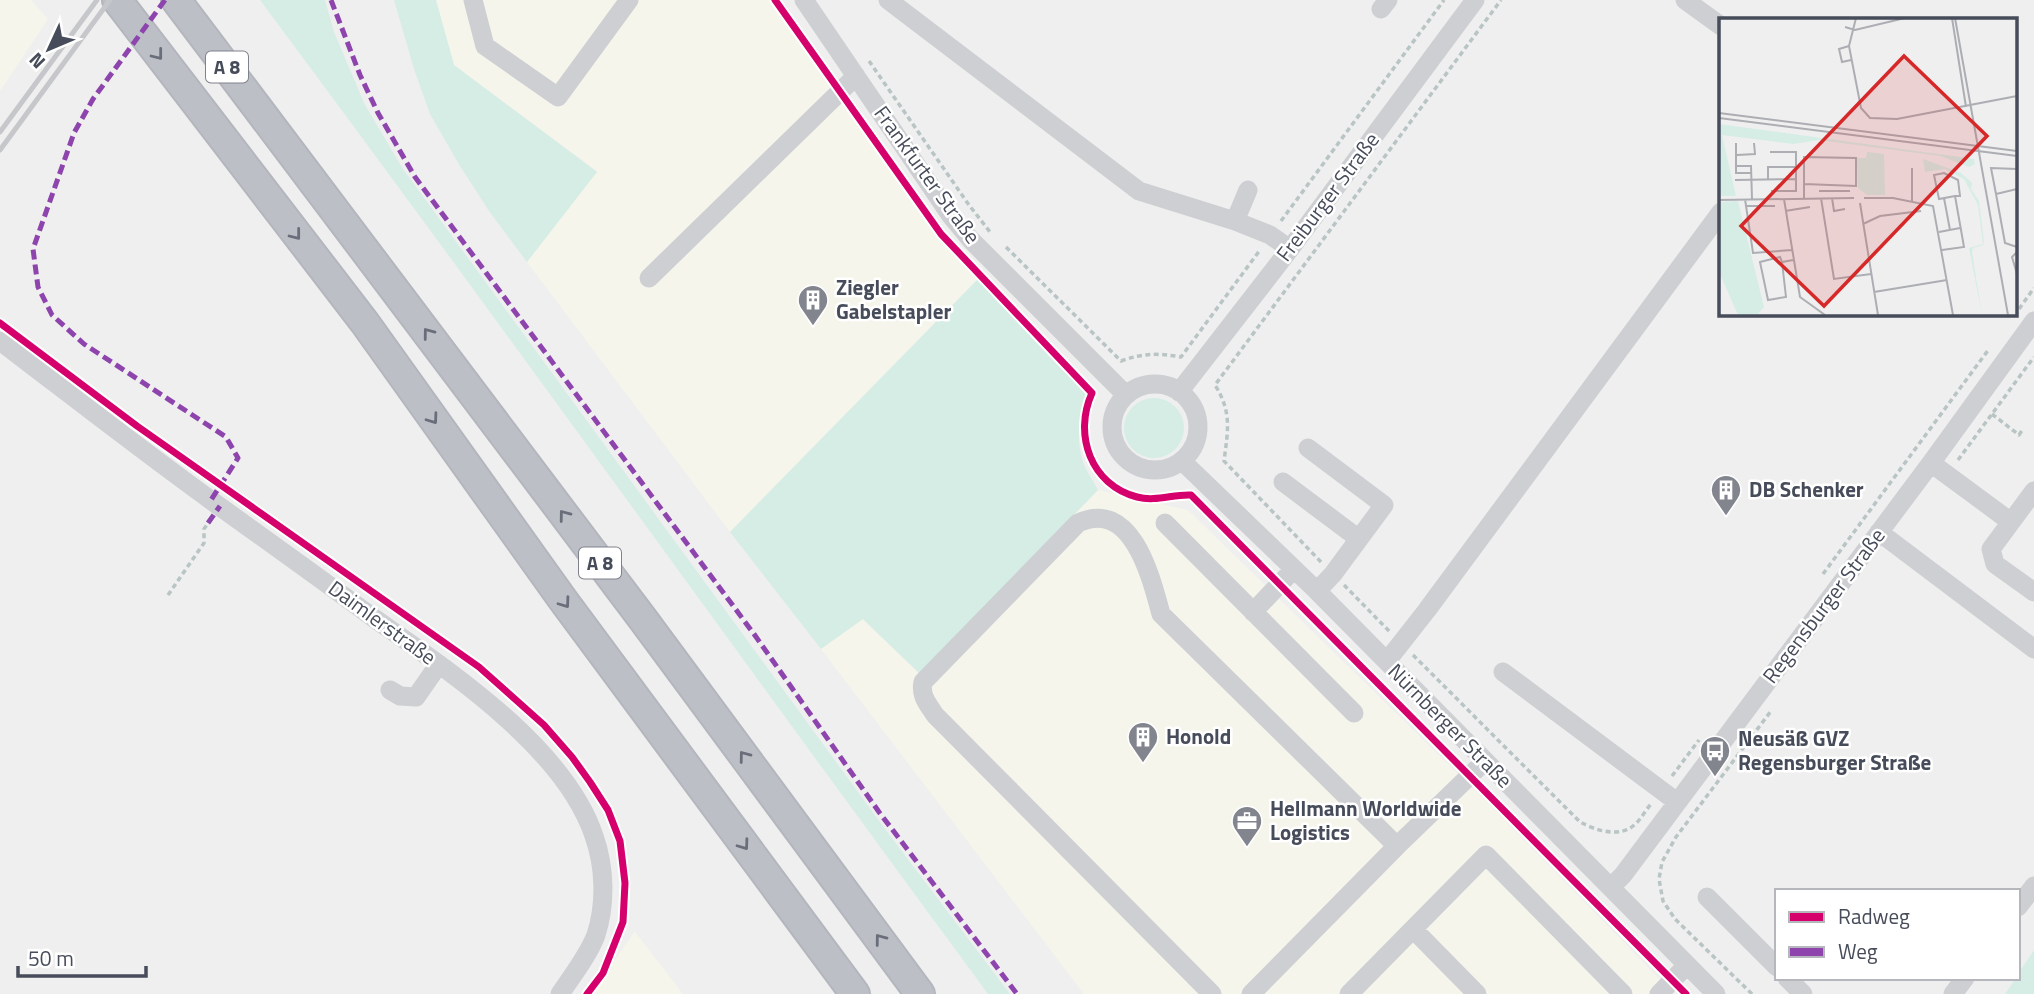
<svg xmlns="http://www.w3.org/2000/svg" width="2034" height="994" font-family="'Titillium Web',sans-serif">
	<rect width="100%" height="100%" fill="#efefef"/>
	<path fill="#f5f5eb" d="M0,0H31L48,19L0,91Z
		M436,0H771L936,236L978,279L730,532L527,262L597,171L454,65Z
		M1098,490L1188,510L1485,800L1674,994H1084L821,649L862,619L920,674Z
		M635,931V932L683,994H591Z"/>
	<path fill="#d5ede5" d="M260,0H325L334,32L365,105L403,169L885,829L1010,994H988C744,663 505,329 260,0Z
		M394,0H436L454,65L597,172L527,262L489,211L460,166L430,114L414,69Z
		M978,279L1087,392C1079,413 1076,437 1082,459C1085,470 1093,480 1098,490L920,674L863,619L821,649L730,532Z
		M1124 428a30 30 0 1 1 60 0a30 30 0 1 1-60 0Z
		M2034,950V994H2005L2016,978H2018V974Z"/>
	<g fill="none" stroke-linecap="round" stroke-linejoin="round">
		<g stroke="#b4b6be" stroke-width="32">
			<path id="highway" d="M117,0L365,323L563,600L855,994
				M176,0L642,618L920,994"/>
		</g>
		<path stroke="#b9c4c4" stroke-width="3.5" stroke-dasharray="5 3.5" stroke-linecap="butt" d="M869,61L969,205L990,232
			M1281,221L1444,0
			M1006,247L1121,361C1143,353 1158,353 1181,357L1260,250
			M2019,309L2034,288
			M1992,414L2019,435L2023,429
			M1958,460L2034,357
			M330,561L479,667L544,725L572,757L608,810L620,841L625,883L623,922L603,973L587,994
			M1321,562L1224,461C1228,430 1232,412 1215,385L1501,0
			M1823,574L1989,349
			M1344,585L1390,632
			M168,595L204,543V529L208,523
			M1413,655L1580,822C1595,830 1618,838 1633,826C1640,821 1645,811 1651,804
			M1672,776L1699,740
			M1752,994L1675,919L1663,901L1659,879L1662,862L1676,837L1771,711"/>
		<path stroke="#cdcfd2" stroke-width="19" d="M473,0L485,46L558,97L629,0
			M804,0L951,216L971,240L1126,395
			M888,0L1139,191L1235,221L1270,235L1290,249
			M1685,0L1721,26
			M1381,9L1388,0
			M1235,221L1248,190
			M649,278L856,76
			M0,341C71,395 140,449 212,501C265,539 318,577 371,616C446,669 564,746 594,836C605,867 606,904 596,935C588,956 572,976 560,994
			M1112 427a43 43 0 1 1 86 0a43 43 0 1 1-86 0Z
			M1179,392L1290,249L1475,0
			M1308,448L1384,505L1333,574L1317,591
			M1182,461L1317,591L1716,994
			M1931,463L2011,522
			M1283,482L1359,539
			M2034,491L1991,549L1995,564L2034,592
			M1165,523L1354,713
			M1879,532L2034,649
			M1253,612L1294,569
			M1387,661L1427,610L1721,212
			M1503,672L1677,802
			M390,690L400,696L416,697L439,664
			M1611,887L1623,875L1931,463L2034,321
			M1707,897L1777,967
			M2018,907L2034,886
			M1413,929L1477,994
			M1787,978L1803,994
			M1212,994L935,715C928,704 920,696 923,682L1078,523C1132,498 1151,577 1161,614L1397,846
			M1251,994L1397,846L1485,761
			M1349,994L1486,855L1623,994
			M1659,994L1687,965
			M1953,994L1965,978"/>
		<use href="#highway" stroke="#bdbfc6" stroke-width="28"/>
		<path stroke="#c6c7ca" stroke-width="5" d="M0,132L97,0
			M0,150L110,0"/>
		<path stroke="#8e44ad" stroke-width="5" stroke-dasharray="10 5" stroke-linecap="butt" d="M165,0L93,99L74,133L33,249L38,287L52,315L84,344L226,437L238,458L211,500
			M331,0L360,75L378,113L415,177L754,634L879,812L1017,994
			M208,523L220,506"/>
		<g stroke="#fff" stroke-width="11">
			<path id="cycleway" d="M775,0L941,234L1092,393C1073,435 1091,485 1137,497C1156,502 1173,494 1191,495L1686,994
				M0,323L137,426L479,667L544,725L572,757L590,782L608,810L620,841L625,883L623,922L603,973L587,994"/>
		</g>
		<use href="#cycleway" stroke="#d6006c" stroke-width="7"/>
	</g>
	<defs><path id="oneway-chevron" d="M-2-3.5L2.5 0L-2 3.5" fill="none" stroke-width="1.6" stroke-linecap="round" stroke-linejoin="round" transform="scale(1.75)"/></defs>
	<g stroke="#6a6e7a">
		<use href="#oneway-chevron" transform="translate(158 55) rotate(52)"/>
		<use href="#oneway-chevron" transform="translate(296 235) rotate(52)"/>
		<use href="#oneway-chevron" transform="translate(428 333) rotate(-127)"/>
		<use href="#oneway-chevron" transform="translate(433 419) rotate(54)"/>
		<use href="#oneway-chevron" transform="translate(564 515) rotate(-127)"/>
		<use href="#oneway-chevron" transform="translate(565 603) rotate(54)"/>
		<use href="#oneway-chevron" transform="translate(744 756) rotate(-127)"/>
		<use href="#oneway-chevron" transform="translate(744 845) rotate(54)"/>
		<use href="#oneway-chevron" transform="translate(880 939) rotate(-127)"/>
	</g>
	<defs>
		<g id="building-pin" transform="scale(1.575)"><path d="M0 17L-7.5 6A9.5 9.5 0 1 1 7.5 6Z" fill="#82858e" stroke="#fff"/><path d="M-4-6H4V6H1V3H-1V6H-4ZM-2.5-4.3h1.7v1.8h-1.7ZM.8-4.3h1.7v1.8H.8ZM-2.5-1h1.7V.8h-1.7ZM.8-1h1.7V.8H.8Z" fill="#fff"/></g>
		<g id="bus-pin" transform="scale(1.575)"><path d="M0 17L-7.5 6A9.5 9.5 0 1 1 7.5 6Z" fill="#82858e" stroke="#fff"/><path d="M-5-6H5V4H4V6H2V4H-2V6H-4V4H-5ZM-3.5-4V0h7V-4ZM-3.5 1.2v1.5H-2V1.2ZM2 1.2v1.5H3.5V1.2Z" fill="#fff"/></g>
		<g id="office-pin" transform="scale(1.575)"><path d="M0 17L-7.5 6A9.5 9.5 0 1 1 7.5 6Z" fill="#82858e" stroke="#fff"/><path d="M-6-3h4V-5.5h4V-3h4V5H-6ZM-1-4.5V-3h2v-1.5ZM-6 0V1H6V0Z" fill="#fff"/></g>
	</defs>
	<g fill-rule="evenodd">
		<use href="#building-pin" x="813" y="300"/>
		<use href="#building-pin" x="1726" y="490"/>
		<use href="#building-pin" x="1143" y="737"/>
		<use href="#bus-pin" x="1715" y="751"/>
		<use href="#office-pin" x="1247" y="821"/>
	</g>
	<g text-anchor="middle" stroke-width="5" stroke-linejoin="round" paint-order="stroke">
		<g fill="#fff" stroke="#7e828c" stroke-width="2">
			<rect x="206" y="51.5" width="42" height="31" rx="5"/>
			<rect x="579" y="547.5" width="42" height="31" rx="5"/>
		</g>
		<g font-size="19" font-weight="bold" fill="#474c5a">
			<text x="227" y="74">A 8</text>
			<text x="600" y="570">A 8</text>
		</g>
		<g font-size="21" fill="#474c5a" stroke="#fff">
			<text transform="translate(927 175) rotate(54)" y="7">Frankfurter Straße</text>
			<text transform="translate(1328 197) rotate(-53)" y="7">Freiburger Straße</text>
			<text transform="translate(1824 606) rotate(-53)" y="7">Regensburger Straße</text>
			<text transform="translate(382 623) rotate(36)" y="7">Daimlerstraße</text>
			<text transform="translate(1450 726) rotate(45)" y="7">Nürnberger Straße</text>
		</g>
		<g font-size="21" font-weight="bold" fill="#474c5a" stroke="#fff" text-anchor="start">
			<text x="836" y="295">Ziegler<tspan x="836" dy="24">Gabelstapler</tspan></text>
			<text x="1749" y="497">DB Schenker</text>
			<text x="1166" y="744">Honold</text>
			<text x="1738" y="746">Neusäß GVZ<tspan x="1738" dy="24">Regensburger Straße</tspan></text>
			<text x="1270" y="816">Hellmann Worldwide<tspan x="1270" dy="24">Logistics</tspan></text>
		</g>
	</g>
	<g transform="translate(1719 18)">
		<rect width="298" height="298" fill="#efefef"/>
		<path d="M0,106L255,141L256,146L250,149L222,138L100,122L74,126L3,117L17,178H0ZM148,134L165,136L166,177H148L139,170L138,140H147ZM204,141L242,155L253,165L252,171L260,183L265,224L264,227L254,230L253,234L263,297L250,230L264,226L259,187L245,161L226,151L206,154ZM19,183L45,289L38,297H19L0,254V184Z" fill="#d5ede5"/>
		<path fill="none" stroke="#acaeb3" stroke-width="2" d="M137,0L130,28L142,90L151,100L178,101L298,78M233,0L247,89M236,0L289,297M126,9L136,12L186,0M130,28L120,31L123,44L132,42M0,95L298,133M0,100L298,138M17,125V155H33M51,134H77V173H52M18,137L36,136L35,125M17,148H32L33,181M193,150V183M49,161V149H77M16,162L77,161M85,166L137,168V140L85,139V181M298,171L277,176L286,225L298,229M100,173H131M277,176L272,150L298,151M102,180L115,261L152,256M113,180L115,193L126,191M145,180H174L214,188L234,297M225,180L231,212M26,181L34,235L73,232M65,181L81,279L106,297M0,182L135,180M141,185L159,297M27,188H56M66,193L91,189M144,206L161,198L202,193M220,214L241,210M223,232L245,229L236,178H241L239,162L225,155L215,157L220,181L236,178M298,234L293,239L298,256M63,244L67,279L49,282L41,244L61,239L63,244L74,242M155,274L228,262"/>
		<path fill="#d62828" fill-opacity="0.15" stroke="#d62828" stroke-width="3.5" d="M185,38L268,118L105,288L22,208Z"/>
		<rect width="298" height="298" fill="none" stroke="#474c5a" stroke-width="3.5"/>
	</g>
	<rect x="1775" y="889" width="245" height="91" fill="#ffffff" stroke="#b5b7bd" stroke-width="2"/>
	<rect x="1789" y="912" width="35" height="10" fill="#d6006c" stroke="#b5b7bd" stroke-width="2"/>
	<text x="1838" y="924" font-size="21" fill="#474c5a">Radweg</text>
	<rect x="1789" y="947" width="35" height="10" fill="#8e44ad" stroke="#b5b7bd" stroke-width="2"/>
	<text x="1838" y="959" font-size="21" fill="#474c5a">Weg</text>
	<g transform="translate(49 49) rotate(226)" stroke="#ffffff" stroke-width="5" paint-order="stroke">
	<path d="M0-5L12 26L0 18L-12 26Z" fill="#474c5a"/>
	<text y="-10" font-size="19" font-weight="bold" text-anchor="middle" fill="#474c5a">N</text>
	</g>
	<path d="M18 966v10h128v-10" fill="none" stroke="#474c5a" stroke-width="3.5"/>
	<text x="28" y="966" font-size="21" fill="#474c5a" stroke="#ffffff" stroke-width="5" paint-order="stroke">50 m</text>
</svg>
